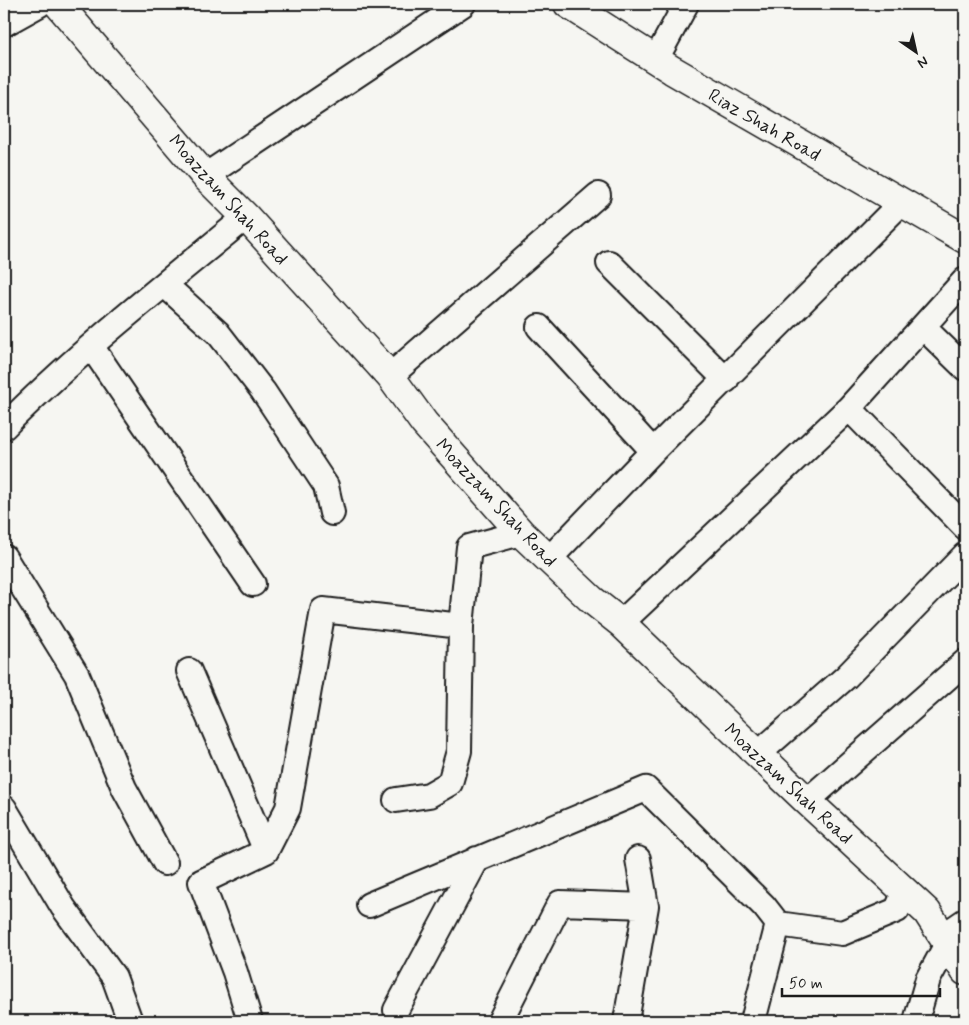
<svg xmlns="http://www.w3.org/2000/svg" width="969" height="1025" font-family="Mynerve,sans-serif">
	<rect width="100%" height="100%" fill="#f6f6f2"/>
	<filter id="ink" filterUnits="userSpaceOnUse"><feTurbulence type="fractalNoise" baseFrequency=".02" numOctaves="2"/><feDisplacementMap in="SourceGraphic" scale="10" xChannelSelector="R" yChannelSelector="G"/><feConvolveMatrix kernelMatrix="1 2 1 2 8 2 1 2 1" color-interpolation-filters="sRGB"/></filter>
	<g filter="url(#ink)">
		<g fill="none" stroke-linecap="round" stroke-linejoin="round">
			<g stroke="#1c1c1c" stroke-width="28">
				<path id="street" d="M4,24L40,4
					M656,59L686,4
					M205,176L463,4
					M609,263L726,380
					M165,285L218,333L263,391L326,486L332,513
					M539,327L653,451
					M923,327L965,368
					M91,346L253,584
					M390,376L598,195
					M849,408L965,527
					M4,427C79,351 164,285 246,217
					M4,557L77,675L124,788L165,863
					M549,559L653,451L902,202
					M621,623L849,408L965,280
					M189,671L266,851
					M758,754L846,677L965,555
					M396,800L429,795L450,783L459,751L461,626
					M807,801L965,662
					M4,808L63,907L114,977L130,1021
					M369,905L646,789L764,906L778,924
					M943,936L965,921
					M396,1010L477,859
					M250,1021L235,972L201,882L266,851L288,808L323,610L461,626L469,547L521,533
					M500,1021L560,903L646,906L638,859
					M626,1021L646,906
					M753,1021L778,924L842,933L897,910L905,891
					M916,1021L928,979L947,944"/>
			</g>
			<g stroke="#1c1c1c" stroke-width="31">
				<path id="secondary" d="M58,4L205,176L246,217L390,376L424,423L521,533L592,600L621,623L807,801L927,912L965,971
					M568,4L672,70L965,239"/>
			</g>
			<use href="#street" stroke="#f6f6f2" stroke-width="24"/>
			<use href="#secondary" stroke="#f6f6f2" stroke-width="28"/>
		</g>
	</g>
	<g text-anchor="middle" stroke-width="5" stroke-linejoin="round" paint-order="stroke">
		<g font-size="19" fill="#1c1c1c" stroke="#f6f6f2">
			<text transform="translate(765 124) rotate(30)" y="7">Riaz Shah Road</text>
			<text transform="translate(229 199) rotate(48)" y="7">Moazzam Shah Road</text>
			<text transform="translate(497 502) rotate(47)" y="7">Moazzam Shah Road</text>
			<text transform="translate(789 783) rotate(43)" y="7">Moazzam Shah Road</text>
		</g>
	</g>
	<rect width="969" height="1025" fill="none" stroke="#f6f6f2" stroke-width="20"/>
	<rect x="10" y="10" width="949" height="1005" fill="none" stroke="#1c1c1c" stroke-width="2" filter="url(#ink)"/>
	<g transform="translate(916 52) rotate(146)" stroke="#f6f6f2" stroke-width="4" paint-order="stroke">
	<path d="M0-4L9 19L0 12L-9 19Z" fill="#1c1c1c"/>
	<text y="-8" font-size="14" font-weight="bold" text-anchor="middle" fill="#1c1c1c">N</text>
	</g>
	<path d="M782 988v8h158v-8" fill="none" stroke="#1c1c1c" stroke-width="2.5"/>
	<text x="789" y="988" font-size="15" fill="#1c1c1c" stroke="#f6f6f2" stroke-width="4" paint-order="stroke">50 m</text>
</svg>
